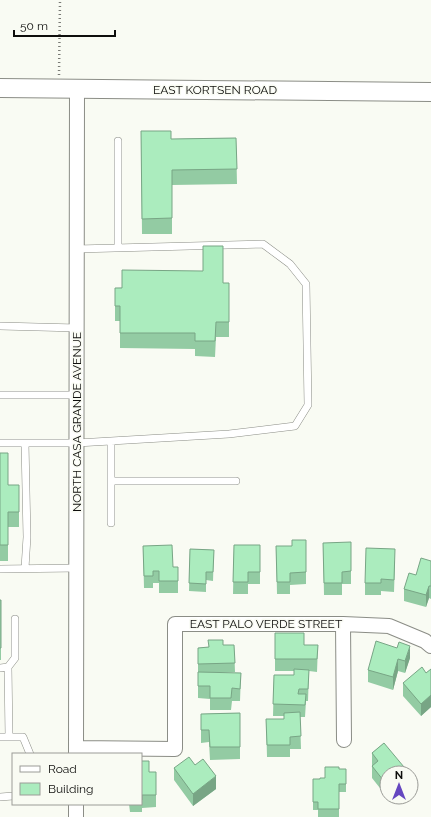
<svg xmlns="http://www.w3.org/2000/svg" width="431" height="817" font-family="Raleway,sans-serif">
	<rect width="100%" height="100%" fill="#f9fbf3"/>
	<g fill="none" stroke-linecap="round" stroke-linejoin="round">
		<g stroke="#8b8d86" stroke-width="8">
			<path id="service" d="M118,248V141
				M0,326L77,328
				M0,395H77
				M0,443H77L229,434L295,426L308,405L306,284L290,264L263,244L77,249
				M25,443L27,537L25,568
				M111,481H236
				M111,523V441
				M0,569L77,568
				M8,667L15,658V619
				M0,668L8,667L9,737
				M0,737H23L30,754
				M0,797L13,796"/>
		</g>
		<g stroke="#8b8d86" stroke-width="16">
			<path id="minor" d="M343,624L344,740
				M76,748L175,749V624H343L389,626L425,641L431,646
				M76,754L77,89
				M76,817V804"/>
		</g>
		<g stroke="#8b8d86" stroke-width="20">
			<path id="tertiary" d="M0,88L431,92"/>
		</g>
		<path stroke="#7a7b76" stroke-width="2.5" stroke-dasharray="1 3" stroke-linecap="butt" d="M59,75L60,0"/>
		<use href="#service" stroke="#fff" stroke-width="7"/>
		<use href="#minor" stroke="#fff" stroke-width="14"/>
		<use href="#tertiary" stroke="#fff" stroke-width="18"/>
	</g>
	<path fill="#93cba3" d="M141,131L171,139L236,138L237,184L172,185V234H142Z
		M223,283H229V337H216L215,357L195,356V349L120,348V321H115V288Z
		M0,453L8,485H19V527H8V561H0Z
		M306,540V584L290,585V594H277L276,546H292Z
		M323,543L351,571V584H342V595H324Z
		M234,545H260V584H248V594H233Z
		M143,546L173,567H178V593H159V583H153V588H144Z
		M190,549L214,550L213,581L206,580V592L189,591Z
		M395,561L394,592L381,591V595H365V583Z
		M431,561V599L429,598L426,607L404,601V589L416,575Z
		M0,600H1V660H0Z
		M275,633L304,645H318L317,672L309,671L308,701H306L305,717H300L301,749H290V757H267L266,719H284V716H273L274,675H294V671H275Z
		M223,645H234L235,672H206L241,673L240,701H232L231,710H210V699L198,698V648L208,647Z
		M397,648L410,658L405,673L398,671L393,690L368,682V670Z
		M431,669V707L421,716L403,696V683L426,673Z
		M240,713V759L210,760L209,742L201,743V714Z
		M384,743L387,773V797H398L391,802L372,778V753Z
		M141,761L149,772H156V807L142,808V812H130L129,804H141Z
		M195,765L216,789L193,806L174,780V768Z
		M339,769H346V792H339V817H318V810H313V779H320L325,778Z"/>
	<path fill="#78a585" d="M429,586V598L426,607V595Z
		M410,646V658L405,673V661Z
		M398,659V671L393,690V677Z
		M431,695V707L421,716V704Z
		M216,776V789L193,806V794Z
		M391,797H398L391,802Z"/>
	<path fill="#abecbe" stroke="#78a585" d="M141,131H171V139L236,138L237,169L172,170V218L142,219Z
		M203,246H223V283H229V322H216L215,341H195V333H120V306H115V288H122V270L203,271Z
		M0,453H8V485H19V512H8V545H0Z
		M292,540H306V572L290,573V582H277L276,546H292Z
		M351,542V571L342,572V583H324L323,543Z
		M172,545L173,567H178V581H159V571H153V576H144L143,546Z
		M234,545H260V572H248V582H233Z
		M366,548L395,549L394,580L381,579V583H365Z
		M190,549L214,550L213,572H206V584L189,583Z
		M421,558L431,561V586H429L426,595L404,589L409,573L416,575Z
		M0,600H1V648H0Z
		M275,633H304V645H318L317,659H275Z
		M208,640H223V645H234L235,663L198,664V648L209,647Z
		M376,641L397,648L399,642L410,646L405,661L398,659L393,677L368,670Z
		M422,667L426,673L431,669V695L421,704L403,683Z
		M294,669L309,670L308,689H299L298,694H306L305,705L273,704L274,675H294Z
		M198,672L241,673L240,689L232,688L231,698H210V686H198Z
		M300,712L301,736L290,737V745H267L266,719H284V713Z
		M240,713V747H210L209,730H201V714Z
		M384,743L409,773H387V785L372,766L378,761L372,753Z
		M189,757L195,765L203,759L216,776L193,794L174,768Z
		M141,761H149V772H156V795H142V800H141Z
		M325,767H339V769H346V784H339V809H318V802H313V779H320V778H325Z"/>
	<g text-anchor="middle" stroke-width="3" stroke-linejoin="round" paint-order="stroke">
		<g font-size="12" fill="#0e0e0c" stroke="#f9fbf3">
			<text x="215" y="94">EAST KORTSEN ROAD</text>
			<text transform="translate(77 422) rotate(-90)" y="4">NORTH CASA GRANDE AVENUE</text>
			<text x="266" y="628">EAST PALO VERDE STREET</text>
		</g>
	</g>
	<rect x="12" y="753" width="130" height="52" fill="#f9fbf3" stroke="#9b9c97"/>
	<rect x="20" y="766" width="20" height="6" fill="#ffffff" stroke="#9b9c97"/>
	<text x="48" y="773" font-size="12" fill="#0e0e0c">Road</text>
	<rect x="20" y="783" width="20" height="12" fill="#abecbe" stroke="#9b9c97"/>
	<text x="48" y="793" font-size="12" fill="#0e0e0c">Building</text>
	<g transform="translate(399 785)"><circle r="19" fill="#f9fbf3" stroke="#9b9c97"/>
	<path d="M0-3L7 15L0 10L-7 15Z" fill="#6547c0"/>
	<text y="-6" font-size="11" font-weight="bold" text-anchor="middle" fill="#0e0e0c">N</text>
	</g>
	<path d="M14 30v6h101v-6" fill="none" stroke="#0e0e0c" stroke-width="2"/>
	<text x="20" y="30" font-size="12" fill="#0e0e0c" stroke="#f9fbf3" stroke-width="3" paint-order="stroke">50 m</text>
</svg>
